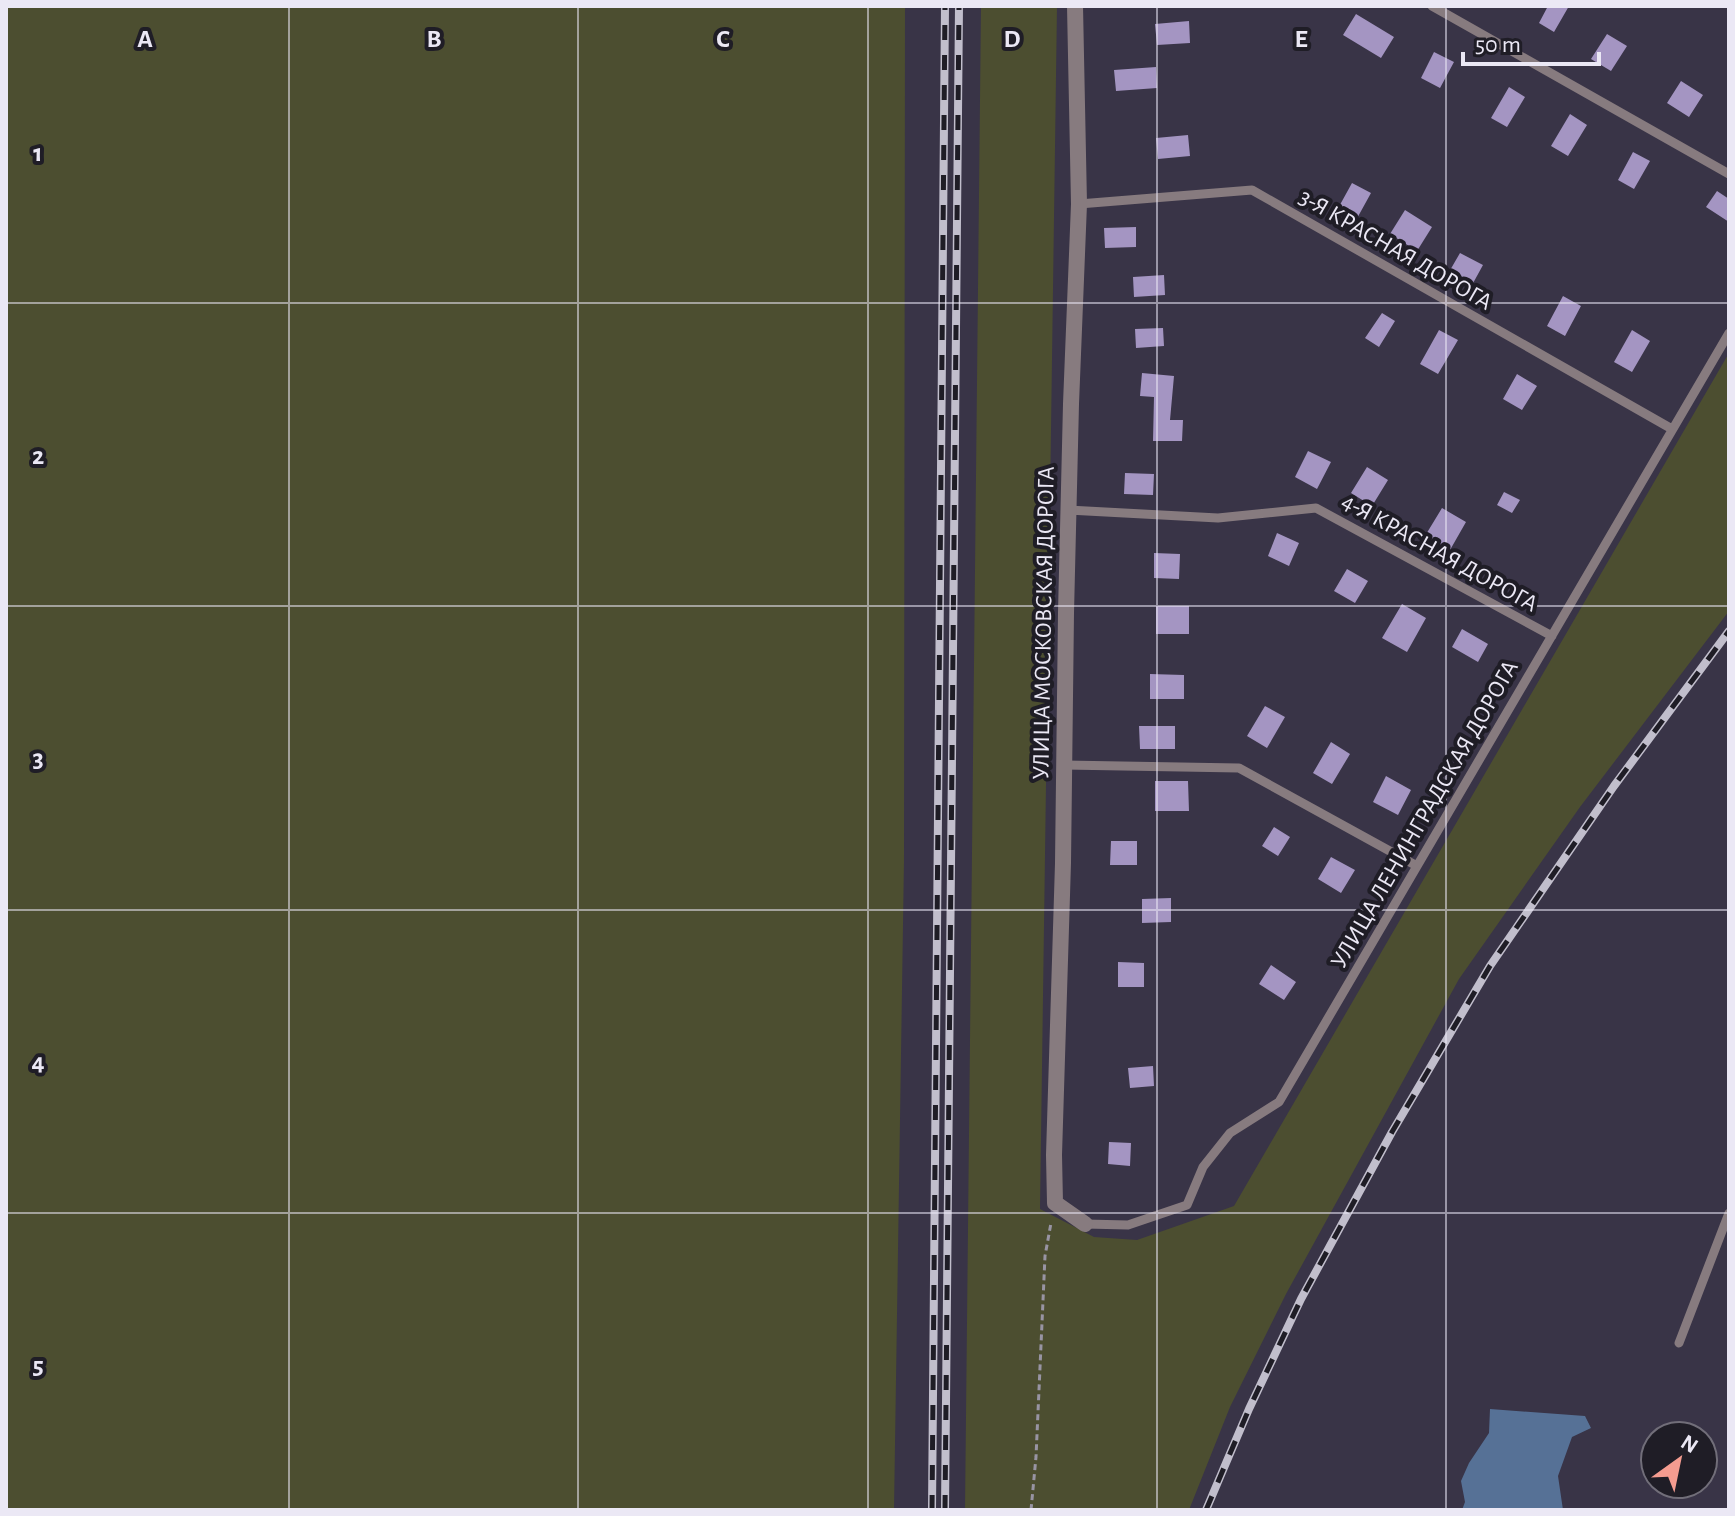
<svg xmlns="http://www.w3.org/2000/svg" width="1735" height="1516" font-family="'Alegreya Sans',sans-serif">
	<rect width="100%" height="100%" fill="#393447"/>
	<path fill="#4c4e30" d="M6,6H905L904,860L894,1510H6Z
		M981,6H1057L1040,1209L1094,1237L1137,1240L1234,1206L1729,353V611L1580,807L1459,979L1286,1294L1230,1407L1189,1510H965Z"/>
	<path fill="#567196" d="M1490,1409L1585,1416L1591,1428L1572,1437L1558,1476L1563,1510H1462L1465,1502L1461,1481L1469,1463L1489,1433Z"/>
	<path fill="#a495c2" d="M1548,6H1569L1554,32L1539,23Z
		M1356,14L1394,37L1381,58L1343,35Z
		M1189,21L1190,43L1157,45L1155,24Z
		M1607,34L1627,46L1611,71L1591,59Z
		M1434,52L1454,62L1440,88L1421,78Z
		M1156,67L1157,88L1116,91L1114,70Z
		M1681,81L1703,95L1689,117L1667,103Z
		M1509,87L1525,97L1507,127L1491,118Z
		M1570,114L1587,125L1568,156L1551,146Z
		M1188,135L1190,156L1158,159L1156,138Z
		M1633,152L1650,161L1634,189L1618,180Z
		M1352,183L1371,193L1355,222L1336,212Z
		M1717,191L1729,199V222L1706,207Z
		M1405,210L1432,227L1417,251L1390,234Z
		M1136,227V247L1105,248L1104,228Z
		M1460,253L1483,265L1472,285L1449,272Z
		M1164,275L1165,295L1134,297L1133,277Z
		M1563,296L1581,306L1565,336L1547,326Z
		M1382,313L1395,321L1379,347L1365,338Z
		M1163,328L1164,346L1136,348L1135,329Z
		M1439,330L1458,340L1438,374L1420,364Z
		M1632,330L1650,341L1632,372L1614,362Z
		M1142,373L1174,376L1170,420H1183L1182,441H1153L1154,397L1140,396Z
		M1517,374L1537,386L1522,410L1503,399Z
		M1308,451L1331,462L1317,489L1295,477Z
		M1367,467L1388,480L1372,506L1351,493Z
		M1125,473L1154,474L1153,495L1124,494Z
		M1504,492L1520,500L1512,513L1497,505Z
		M1442,508L1466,522L1450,550L1425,536Z
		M1277,533L1299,543L1289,566L1268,556Z
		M1154,553L1180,554L1179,579L1154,578Z
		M1347,569L1368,581L1355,603L1334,591Z
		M1402,604L1426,618L1407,652L1382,638Z
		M1156,606H1189V634H1156Z
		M1462,629L1488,644L1478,662L1452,647Z
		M1150,674L1184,675V699H1150Z
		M1265,706L1285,717L1267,748L1247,736Z
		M1139,726H1175V749H1140Z
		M1331,742L1350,754L1332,784L1313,773Z
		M1386,776L1411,790L1398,815L1373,802Z
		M1155,781H1188L1189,811H1155Z
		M1274,827L1290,837L1278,856L1262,846Z
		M1111,841H1137V865H1110Z
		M1331,857L1355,870L1341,893L1318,879Z
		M1171,898V922L1142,923V899Z
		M1118,962L1144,963V987H1118Z
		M1271,965L1296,982L1284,1000L1259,984Z
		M1153,1066L1154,1086L1130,1088L1128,1068Z
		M1109,1142L1131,1143L1130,1166L1108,1164Z"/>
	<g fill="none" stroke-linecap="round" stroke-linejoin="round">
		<path stroke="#9894a3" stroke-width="3" stroke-dasharray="6 4" stroke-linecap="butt" d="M1031,1510L1036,1457L1045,1256L1051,1223"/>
		<path stroke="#877b7f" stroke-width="9" d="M1432,6L1729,174
			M1079,204L1252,190L1672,429
			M1068,510L1218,518L1316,508L1552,636
			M1064,765L1239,768L1417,866
			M1085,1224L1128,1225L1187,1205L1203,1167L1230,1133L1279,1102L1729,333
			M1679,1343L1729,1213"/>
		<path stroke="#877b7f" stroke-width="16" d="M1075,6L1079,204L1071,404L1066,613L1063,863L1054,1155L1055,1203L1085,1224"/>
		<g stroke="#c1becc" stroke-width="8">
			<path id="rail" d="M932,1510L945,6
				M945,1510L959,6
				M1206,1510L1249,1409L1301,1299L1392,1132L1490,966L1614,786L1729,631"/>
		</g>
		<use href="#rail" stroke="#1f1d26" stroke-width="5" stroke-dasharray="15" stroke-linecap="butt"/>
	</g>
	<path fill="none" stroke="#ebe8f5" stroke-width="2" stroke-opacity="0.55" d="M289,6V1510M578,6V1510M868,6V1510M1157,6V1510M1446,6V1510M6,303H1729M6,606H1729M6,910H1729M6,1213H1729"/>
	<g text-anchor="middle" stroke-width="8" stroke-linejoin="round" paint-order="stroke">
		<g font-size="24" fill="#ebe8f5" stroke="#1f1d26">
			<text transform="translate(1396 249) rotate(30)" y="8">3-Я КРАСНАЯ ДОРОГА</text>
			<text transform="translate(1440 552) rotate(29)" y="8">4-Я КРАСНАЯ ДОРОГА</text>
			<text transform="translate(1043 623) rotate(-89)" y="8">УЛИЦА МОСКОВСКАЯ ДОРОГА</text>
			<text transform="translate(1424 814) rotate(-60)" y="8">УЛИЦА ЛЕНИНГРАДСКАЯ ДОРОГА</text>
		</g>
	</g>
	<g font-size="26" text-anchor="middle" font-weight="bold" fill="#ebe8f5" stroke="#1f1d26" stroke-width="8" stroke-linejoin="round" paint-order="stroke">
		<text x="145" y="47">A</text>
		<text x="434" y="47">B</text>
		<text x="723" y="47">C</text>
		<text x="1012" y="47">D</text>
		<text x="1301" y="47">E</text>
		<text x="38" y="161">1</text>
		<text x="38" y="464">2</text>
		<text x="38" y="767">3</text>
		<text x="38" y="1070">4</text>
		<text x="38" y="1374">5</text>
	</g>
	<rect width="1735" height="1516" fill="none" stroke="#ebe8f5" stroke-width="16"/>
	<g transform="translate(1679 1460) rotate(33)"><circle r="38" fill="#1f1d26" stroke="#716e79" stroke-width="2"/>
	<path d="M0-6L14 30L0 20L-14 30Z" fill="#f59c90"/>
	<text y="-12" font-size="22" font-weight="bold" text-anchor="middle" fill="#ebe8f5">N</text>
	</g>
	<path d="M1463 52v12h136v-12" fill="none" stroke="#ebe8f5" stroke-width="4"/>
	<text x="1475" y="52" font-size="24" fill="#ebe8f5" stroke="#1f1d26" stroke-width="6" paint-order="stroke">50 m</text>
</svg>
